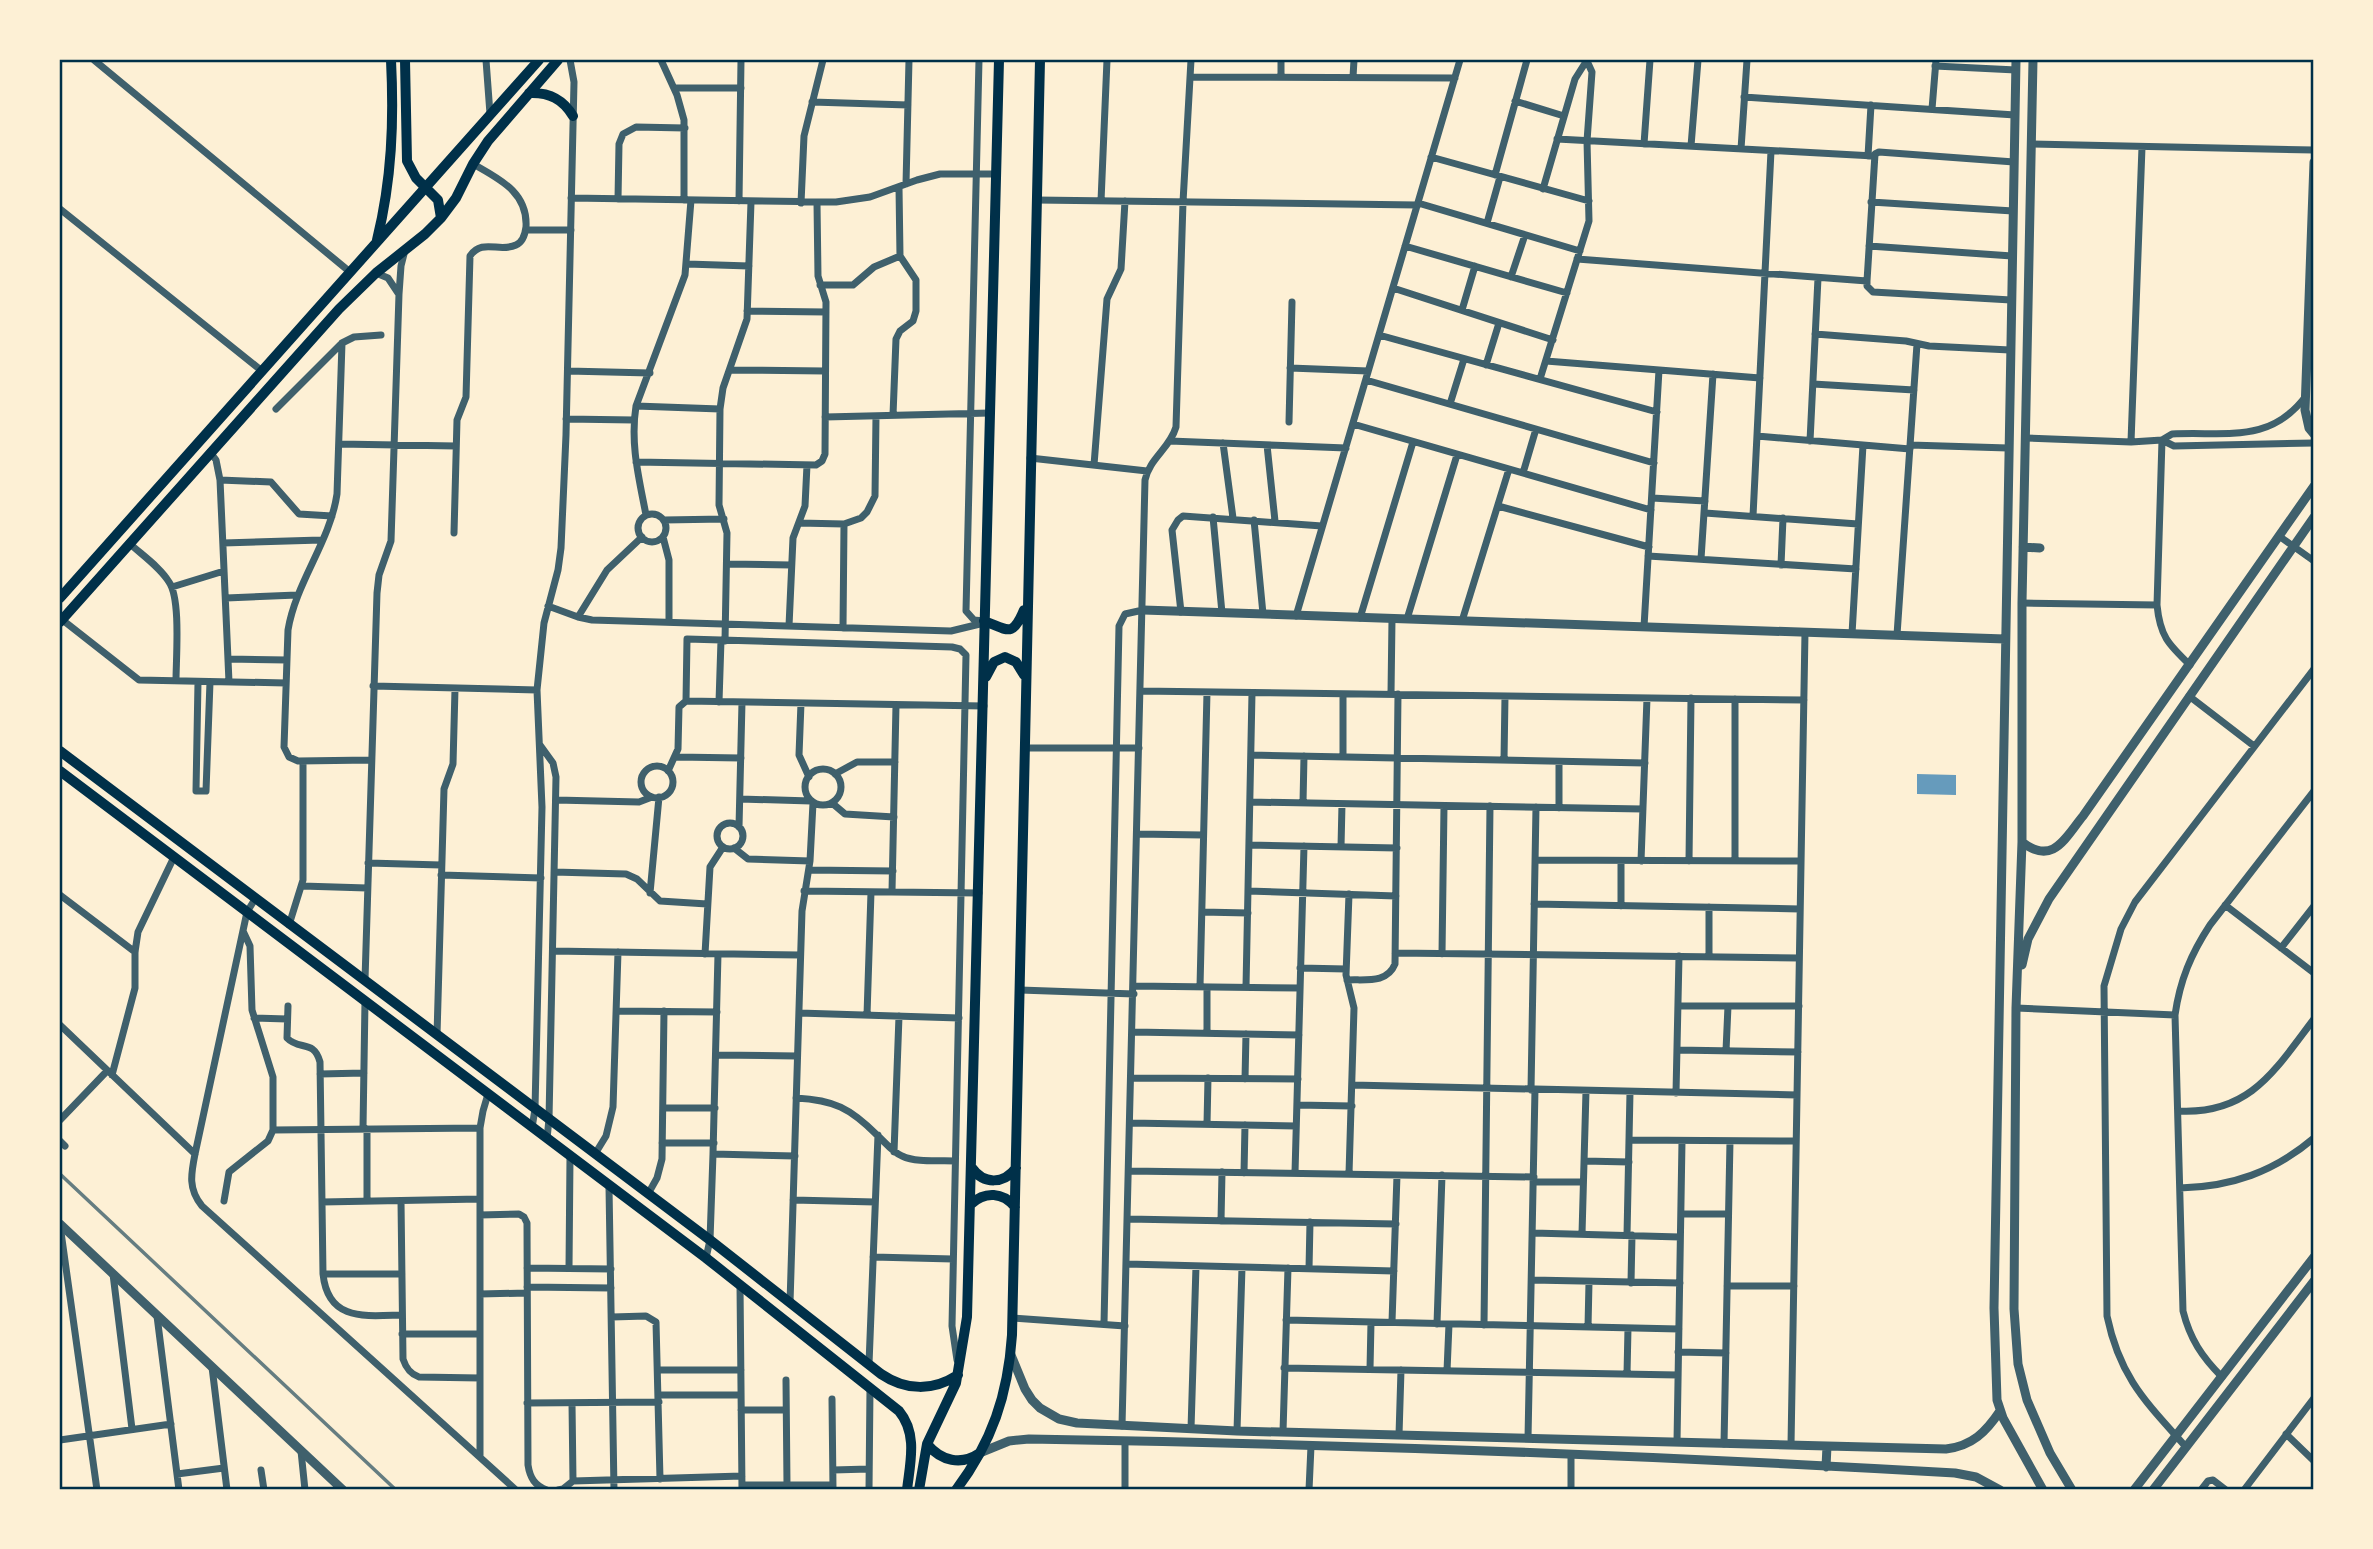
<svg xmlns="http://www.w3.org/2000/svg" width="2373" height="1549" font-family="Arial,sans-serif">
	<rect width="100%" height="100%" fill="#fdf0d5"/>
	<path fill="#669bbc" d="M1917,774L1956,775V795L1917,794Z"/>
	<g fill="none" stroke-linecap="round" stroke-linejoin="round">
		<path stroke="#3f606c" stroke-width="7" d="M94,60L350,272
			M486,60L490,114
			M661,60L677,95L684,120V200
			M979,60L966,611L974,620L984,621
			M1935,66L2016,70
			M1190,77L1455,78
			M1281,77V60
			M1353,77L1354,60
			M674,88H741
			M1744,97L2015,115
			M1515,101L1564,116
			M812,102L908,105
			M1932,109L1936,60
			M1557,139L1874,156
			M1644,144L1650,60
			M2032,144L2314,150
			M1691,146L1698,60
			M1741,149L1747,60
			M1868,156L1871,105
			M1431,157L1589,201
			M1495,175L1527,60
			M906,184L909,60
			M1543,189L1575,79L1587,60
			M571,198L836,202L870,197L917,180L940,174H996
			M618,199L619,144L623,134L636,127L685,128
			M1036,200L1417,205
			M739,201L741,60
			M1101,201L1107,60
			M1871,202L2013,211
			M801,203L804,136L823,60
			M1418,203L1580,251
			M60,209L262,371
			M1487,223L1500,177
			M526,230H571
			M1405,246L1567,293
			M1869,246L2012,256
			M1577,259L1867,281
			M687,264L749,266
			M376,273L388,278L398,293
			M1511,277L1525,235
			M820,285H853L874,267L900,256
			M1393,288L1553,340
			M2011,300L1873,292L1867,286V281L1875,154L1879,152L2014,162
			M1462,310L1475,266
			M747,311L826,312
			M1815,334L1906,341L1929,346L2010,350
			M1379,335L1657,412
			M342,343L337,494C330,542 296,582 288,630L284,747L289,757L298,761L371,760
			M1546,361L1760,378
			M1486,365L1499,323
			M1290,368L1368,371
			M730,370L825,371
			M568,371L650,373
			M1540,379L1589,221L1587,141L1592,72L1587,61
			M1366,380L1654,463
			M1813,384L1914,390
			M1450,404L1464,359
			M636,406L720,409
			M276,409L342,343L354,337L381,335
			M893,415L896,339L900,331L913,321L916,311V280L900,256L899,187
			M825,417L990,413
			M566,419L634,420
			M1289,422L1292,302
			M1353,424L1651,510
			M1757,436L1910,449
			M2025,438L2131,442L2162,440L2172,434C2225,431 2269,445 2306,396
			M2162,440L2157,605C2160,636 2168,644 2190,665
			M2162,440L2174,446L2314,443
			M1170,441L1346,448
			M1810,441L1818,278
			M2131,442L2142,147
			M1223,443L1233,518
			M339,444L456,446
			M1267,445L1275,521
			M1910,445L2008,448
			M210,452L216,460L220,480L229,682
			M1030,458L1147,471
			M636,462L816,465L822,461L825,454L826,302L818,276L817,203
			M1094,465L1107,299L1121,269L1125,201
			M1523,473L1536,429
			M220,480L271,482L299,514L332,516
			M1652,498L1705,501
			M1498,506L1649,547
			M1705,513L1858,524
			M638 528a14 14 0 1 1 28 0a14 14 0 1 1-28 0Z
			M646,515C639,478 630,444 636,406L685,275L691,200
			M1753,516L1771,151
			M1213,517L1222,613
			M664,520L724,519
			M1254,520L1263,614
			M799,523L844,524L861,518L867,512L875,496L876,416
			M454,533L457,420L466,397L470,256C482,238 500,253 516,245C523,242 525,235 526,227C528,192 499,179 473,164
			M2279,536L2314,561
			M663,537L669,560V622
			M129,543C142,555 160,567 169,582C181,599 176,658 176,681
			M223,543L321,540
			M1648,556L1856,569
			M1701,559L1713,374
			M727,564L791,565
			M1781,565L1783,518
			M172,587L224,571
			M226,598L297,595
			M2022,603L2157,605
			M548,606L578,617L592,620L951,631L984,623
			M1181,612L1172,530L1178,520L1183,516L1322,526
			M1296,616L1460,60
			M578,617L607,570L642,537
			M60,618L139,680L286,683
			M1360,618L1413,442
			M1407,619L1457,455
			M1462,621L1509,469
			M789,626L793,538L805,506L807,465
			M1644,627L1659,370
			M843,628L844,524
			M1852,634L1863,445
			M1897,635L1917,344
			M725,641L727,533L719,505L720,409L723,388L747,319L751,202
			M228,659L287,660
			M198,682L196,791H206L210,682
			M373,686L537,690
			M1140,691L1804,700
			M1391,694L1392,619
			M2189,696L2254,746
			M686,701L687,639L952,647L960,649L966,655L952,1326L957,1360
			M719,702L721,640
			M801,703L799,755L809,777
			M540,745L553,763L556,777L549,1119L547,1139
			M1024,748H1139
			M1251,755L1645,763
			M676,757L741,758
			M1343,757V694
			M1504,760L1505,696
			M641 782a16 16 0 1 1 32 0a16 16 0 1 1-32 0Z
			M805 787a18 18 0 1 1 36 0a18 18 0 1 1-36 0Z
			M668,771L678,749L679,707L686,701L984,706
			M835,774L857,762H895
			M740,799L811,801
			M556,800L639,802L652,797
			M1250,802L1643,809
			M832,803L845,814L894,817
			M1303,803L1304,756
			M1559,808V762
			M717 836a13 13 0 1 1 26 0a13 13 0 1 1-26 0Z
			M739,827L742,702
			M1137,834L1203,835
			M1249,845L1397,848
			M1341,847L1342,804
			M734,848L748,859L810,861
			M1535,860L1801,861
			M1641,861L1647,698
			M1689,861L1691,698
			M1735,861V699
			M368,863L441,865
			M809,870L893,871
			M554,872L626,874L637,879L660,901L707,904
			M441,875L541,878
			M302,886L367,888
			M804,891L979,893
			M1248,891L1396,896
			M892,892L896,705
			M650,893L659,797
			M1349,894L1346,975L1354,1008L1349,1174
			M60,895L135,952
			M255,899L247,912L195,1154C191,1174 188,1189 202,1206L516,1490
			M1534,904L1800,909
			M2225,905L2314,973
			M1621,906V861
			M1709,907V957
			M1202,912L1248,913
			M289,925L303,880V761
			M2281,948L2314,906
			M553,951L800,955
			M1395,953L1799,958
			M705,954L710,867L723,847
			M1442,954L1444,806
			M1300,968L1346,969
			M365,980L377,593L379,575L391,541L399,294L401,266L405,250
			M1347,980C1365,979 1387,984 1395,964L1398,694
			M1134,986L1300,988
			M1200,987L1207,692
			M1246,987L1252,693
			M1020,990L1134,994
			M288,1006L287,1038C299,1051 314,1039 320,1062L323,1274C328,1322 366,1316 402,1315
			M1678,1006H1799
			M2016,1008L2175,1015
			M617,1011L717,1012
			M799,1013L959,1018
			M867,1015L871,892
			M254,1018L287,1019
			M60,1025L195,1154
			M1133,1032L1299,1035
			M1207,1033V987
			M437,1035L444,789L453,764L455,689
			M1677,1050L1798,1052
			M1726,1051L1728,1006
			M716,1055L797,1056
			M320,1074L364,1073
			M112,1075L135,988V952L138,932L174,857
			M1132,1078L1298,1079
			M1245,1079L1246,1034
			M1352,1085L1797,1095
			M1531,1090L1536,807
			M1676,1093L1679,956
			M796,1098C834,1100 850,1108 877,1135C885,1142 892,1152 902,1156C917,1163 939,1160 955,1161
			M1297,1105L1352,1106
			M663,1108H715
			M2178,1111C2250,1115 2275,1070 2314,1019
			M60,1120L107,1071
			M1130,1123L1296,1126
			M1207,1124L1208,1078
			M532,1128L535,1109L542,807L537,690L544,623L558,570L561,548L566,435L574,82L570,60
			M363,1129L365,1001
			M273,1130L480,1128
			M1629,1140L1796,1141
			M60,1141L65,1146
			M662,1143H714
			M894,1152L899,1016
			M595,1154L606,1136L613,1107L618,952
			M713,1154L795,1156
			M1584,1161L1629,1162
			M1129,1171L1534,1177
			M1244,1173L1245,1125
			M1295,1173L1304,846
			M1533,1182H1583
			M609,1187L614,1490
			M2180,1188C2231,1187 2274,1172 2314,1138
			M648,1194L657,1178L662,1159L664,1011
			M793,1200L875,1202
			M224,1201L229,1172L268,1141L273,1130V1077L252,1010L250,946L243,931
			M367,1201V1129
			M401,1201L403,1359C406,1368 410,1374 419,1377L480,1378
			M322,1202L480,1199
			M1681,1214H1728
			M480,1215L519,1214L524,1217L527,1223L528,1465C530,1478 535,1486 547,1490
			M1128,1219L1396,1224
			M1221,1221L1222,1172
			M60,1225L97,1490
			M1533,1233L1680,1237
			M1582,1234L1586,1091
			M1627,1235L1630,1092
			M873,1257L953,1259
			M706,1258L710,1240L713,1154L718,954
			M1127,1264L1394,1271
			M527,1268L611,1269
			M569,1268L570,1157
			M1309,1269L1310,1222
			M113,1274L132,1429
			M323,1274H402
			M1532,1280L1680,1283
			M1631,1283L1632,1235
			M740,1285L742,1490
			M1727,1286H1794
			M527,1287L611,1288
			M480,1294L527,1293
			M790,1303L802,911L810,861L813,803
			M157,1316L179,1490
			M612,1317L646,1316L656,1322L660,1479
			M1013,1318L1125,1326
			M1286,1320L1679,1329
			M1392,1322L1397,1175
			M1104,1324L1119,626L1125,614L1143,610
			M1437,1324L1442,1175
			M1484,1325L1490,806
			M1588,1327L1589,1282
			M402,1334H480
			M1678,1352L1726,1353
			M869,1364L878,1135
			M212,1367L227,1490
			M1284,1368L1678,1375
			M1370,1369L1371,1322
			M658,1370H741
			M1447,1371L1449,1324
			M1627,1374L1628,1328
			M2222,1377C2202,1357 2190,1339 2183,1311L2175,1015C2180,980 2191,954 2210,925L2314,791
			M786,1380L787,1485
			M659,1395H741
			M832,1399L833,1489
			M527,1403L659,1402
			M572,1403L573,1481
			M741,1410H786
			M1122,1426L1145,480C1149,459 1170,448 1176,427L1183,202L1191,60
			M1191,1429L1196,1266
			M1237,1431L1242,1267
			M1283,1432L1288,1268
			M2286,1434L2314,1461
			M1399,1435L1401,1370
			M1528,1438L1535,1089
			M60,1440L171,1424
			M1677,1442L1682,1141
			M1724,1444L1730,1141
			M1791,1445L1805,632
			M2186,1447C2146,1402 2120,1378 2107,1316L2104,986L2121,929L2135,902L2314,669
			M301,1451L305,1490
			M1571,1455V1490
			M480,1457V1128L483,1111L488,1094
			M261,1470L264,1490
			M833,1470L869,1469
			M177,1474L224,1468
			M742,1485H833
			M558,1490L563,1489L573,1481L742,1476
			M869,1490L870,1388
			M1125,1490V1441
			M1309,1490L1311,1446
			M2201,1490L2208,1481L2213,1480L2226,1490
			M2244,1490L2314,1398"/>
		<path stroke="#3f606c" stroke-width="9" d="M2016,60L1994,1308L1997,1400L2003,1418L2043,1490
			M2033,60L2022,603V842L2016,1008L2014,1309L2018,1364L2027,1400L2050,1453L2072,1490
			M2314,162L2305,410L2309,428L2314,434
			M2023,547L2040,548
			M1143,610L2005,639
			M2022,842C2053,866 2065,838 2083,816L2314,486
			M2022,965L2028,939L2049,899L2314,517
			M60,1224L343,1490
			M1011,1355L1025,1389L1032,1400L1040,1408L1059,1419L1077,1423L1237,1431L1946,1449C1972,1446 1986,1432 2000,1411
			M982,1452L1009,1441L1029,1439C1338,1444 1647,1455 1955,1473L1976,1477L2000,1490
			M1826,1467L1827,1446
			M2134,1490L2314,1257
			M2153,1490L2314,1281"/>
		<path stroke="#003049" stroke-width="10" d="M405,60L407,161L416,178L438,200L441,218
			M529,93C549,92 563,99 573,116
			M377,240C392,179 394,121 391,60
			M60,598L539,60
			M60,622L339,309L376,273L425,234L441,218L456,198L473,164L488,141L558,60"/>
		<path stroke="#003049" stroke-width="10" d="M984,621C1007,629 1012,639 1024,610
			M986,677L994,662L1005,657L1016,662L1024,675
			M60,751L710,1240L881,1374C906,1391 933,1391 958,1375
			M60,771L706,1258L899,1411C918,1434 910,1463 907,1490
			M972,1168C984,1185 1004,1184 1016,1168
			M971,1204C985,1191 1003,1192 1015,1207
			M927,1444C941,1461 961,1466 980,1453
			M919,1490L927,1444L956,1383L967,1317L999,60
			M956,1490C992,1442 1008,1395 1012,1335L1040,60"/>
		<path stroke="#657d81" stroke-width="3.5" d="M60,1174L396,1490"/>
	</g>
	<rect width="2373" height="1549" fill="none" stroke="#fdf0d5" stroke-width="122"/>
	<rect x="61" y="61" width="2251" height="1427" fill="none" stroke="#003049" stroke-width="2.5"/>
</svg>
